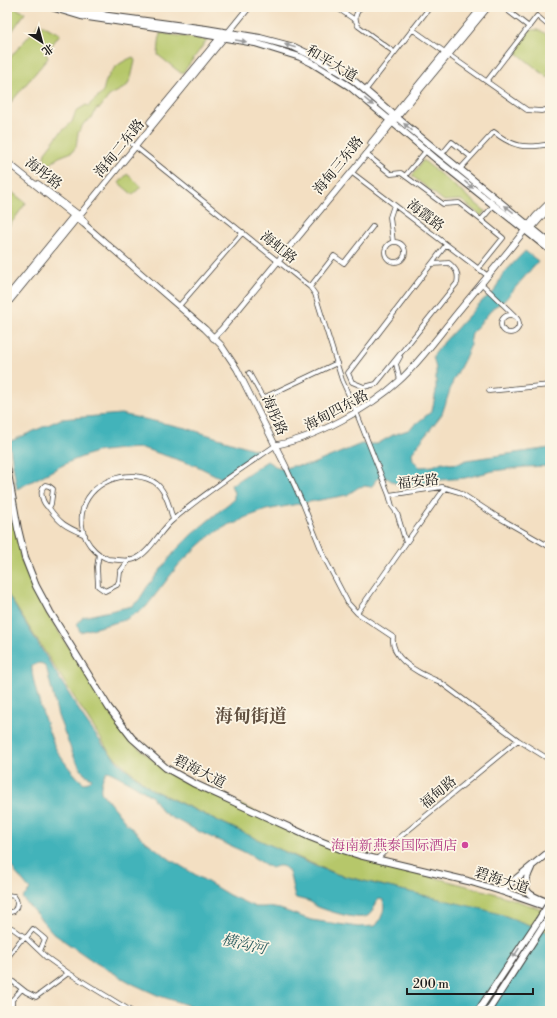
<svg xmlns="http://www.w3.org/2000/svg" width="557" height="1018" font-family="'Libre Bodoni','Noto Serif SC',serif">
	<rect width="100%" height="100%" fill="#fcf5e5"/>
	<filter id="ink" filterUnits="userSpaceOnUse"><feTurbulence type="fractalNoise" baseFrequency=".025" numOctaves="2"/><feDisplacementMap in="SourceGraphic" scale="8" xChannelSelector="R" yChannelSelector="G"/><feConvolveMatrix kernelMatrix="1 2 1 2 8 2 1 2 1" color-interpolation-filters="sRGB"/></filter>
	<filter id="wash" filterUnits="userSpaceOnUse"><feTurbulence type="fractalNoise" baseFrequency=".012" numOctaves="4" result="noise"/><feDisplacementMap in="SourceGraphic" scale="16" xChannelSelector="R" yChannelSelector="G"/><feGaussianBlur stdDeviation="0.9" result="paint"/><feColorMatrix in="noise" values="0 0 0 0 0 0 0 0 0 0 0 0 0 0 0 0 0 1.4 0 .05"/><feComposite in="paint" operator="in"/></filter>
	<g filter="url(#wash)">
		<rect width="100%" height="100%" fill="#f3dfc2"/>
		<path fill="#b6c76a" stroke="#697243" d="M7,7H14L25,13L8,37L10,40L7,45Z
			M38,23L60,34L46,53L48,58L7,107V63L13,54L36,28Z
			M531,30C540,29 544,32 550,38V70L546,71L550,75L548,78L516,52L518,48H520C518,41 526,34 531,30Z
			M160,33L207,40L182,74L158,55Z
			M133,57L135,61L131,78L126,87L109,96L100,108L96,109L93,117L84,123L78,133L76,147L72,152L59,157L51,163V170L49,172L42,169V164L46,162L44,158L45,152L58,135L72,122L76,111L86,105L89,106L90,104C94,100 99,97 102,93C104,90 104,85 106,81C113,67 119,63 133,57Z
			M423,160L485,211L481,216L461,200L444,201L412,176Z
			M127,174L141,186L133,195L119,183Z
			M7,186L13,193L26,203L7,229Z
			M10,496L21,558L40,602L122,731L135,745L168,772L354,856L497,894L550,912V933L503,915L336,874L259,840L151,789L110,753L7,593V497Z"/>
		<path fill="#43b3ba" stroke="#30686b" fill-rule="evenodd" d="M525,251L538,261L504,301L494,307L472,333L469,349L464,360L453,381L442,414L412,453L413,460L420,467L433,466L442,462L450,464L460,463L466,460L550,448V466L525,467L493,471L465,478L441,480L403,486L396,484L387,478H378L375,481L374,484L371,487L365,486L359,487L347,495L266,510L244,518L237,523L230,524L211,535L180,563L146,607L125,620L80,632L77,624L83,617L132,606L139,600L147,587L176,550L192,534L234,499V493L231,485L267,461L280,469L293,466L310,465L361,444H377L393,435L408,430L432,411L436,391V369L433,356L443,343L483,300L494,292L502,275Z
			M121,414L186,428L260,451L221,478L197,466L142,448L121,449L95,452L69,462L17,489L9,442L61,419Z
			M7,593L85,720L103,745L118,762L136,777L151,789L169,798L315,866L336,874L380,885L482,909L503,915L550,933V1011H205L157,995L133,984L96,963L54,934L22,898L30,890L15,872L7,859ZM39,663L43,664L47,670L58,716L74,757L84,774L92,778L89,782L84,783C75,777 60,757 55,747C49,734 30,678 32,666ZM107,771C113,772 146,792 152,797C156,801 158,808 163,812C169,817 177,820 184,824C203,834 222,842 242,851C252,856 261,862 271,868C274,868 278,865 281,866C294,869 290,889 296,898C300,899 304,900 308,901C312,902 315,906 318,907C328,911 361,922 369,915C373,912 374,906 376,901L380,899L383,900C386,908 381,921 375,926L358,927L311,920L280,909L268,907H255L229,895L171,860L144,840L126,823L101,792C100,786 103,775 107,771Z"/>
	</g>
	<g filter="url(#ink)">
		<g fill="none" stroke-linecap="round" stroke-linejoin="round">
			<g stroke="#3c3935" stroke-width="5.5">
				<path id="street" d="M90,7L96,9L104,14
					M336,7L355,20
					M361,7C355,14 354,18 358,26L394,52
					M503,7L529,27
					M412,29L527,110L541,111L550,109
					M487,81L537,16L550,27
					M365,91L430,7
					M132,144L310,287L315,294L342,380L355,409L389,495L442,487L459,492L496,516L550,547
					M366,154L391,174L401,173L443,204L459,203L481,220
					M442,154L452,142L471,157L494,132C513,147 525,149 550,144
					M460,169L471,157
					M351,172L488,276
					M405,176L426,151
					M393,242L390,217L394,205
					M385 252a10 10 0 1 1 20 0a10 10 0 1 1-20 0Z
					M432,264L449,263C456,269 459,273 457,283L376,384L364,387L352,382L348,373L446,245
					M478,269L503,238L481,220L494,205
					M484,286L514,315
					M310,287L334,256L344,263L373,226
					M179,306L243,232
					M501 324a9 9 0 1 1 18 0a9 9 0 1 1-18 0Z
					M249,373L263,398L337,363
					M400,380L396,364L400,357
					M489,391L550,385
					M286,467L303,504L325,559L348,603L357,613L393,637C390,660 422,675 440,682L518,740L550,760
					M49,508C43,504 38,491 45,485L49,486L53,489L51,504L49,508C61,525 67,527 85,535
					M173,520C170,508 166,492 157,484C151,479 143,477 135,476C100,474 70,503 86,539C90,547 99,556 108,559C116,560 128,562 135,559C150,553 160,530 173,520C205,492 242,469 276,445
					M406,543L445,488
					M99,554L97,567L98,586L105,591L117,585L119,581L120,572L129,560
					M357,613L406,543L397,513L392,506L389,495
					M376,860L394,842L518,740
					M7,895L14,896C18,901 18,906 14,911L7,913
					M7,928H12L26,938L33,929L45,939L40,951
					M7,958L20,941L26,938L46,957L67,972V974L36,997L26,992L7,977
					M67,972L131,1011
					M7,1001L12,1000L22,989
					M8,1011L12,1005V1000"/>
			</g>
			<g stroke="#3c3935" stroke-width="7">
				<path id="secondary" d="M150,122L222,35
					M371,143L482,7
					M7,162L84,224L205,329L221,345L237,369L286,467
					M38,184L79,215L85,222
					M530,230L550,207
					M7,297L75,214
					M7,304L249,7
					M213,338L222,329L488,7
					M276,445C315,438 370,408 399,381C423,359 441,332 462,307C487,277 512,247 536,216L550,202"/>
			</g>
			<g stroke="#3c3935" stroke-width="8">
				<path id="primary" d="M51,7L81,16L197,33L255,43L300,57L312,63L349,86L436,159L550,250
					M65,7L101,15L206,29L260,38L294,47L315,57L353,80L407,126L550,243
					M7,468L18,529L25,558L36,586L50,612L109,708L132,738L166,768L193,783L310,837L343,850L359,855L468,881L501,891L550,908
					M531,868C519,893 528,895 550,903
					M501,891L550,851
					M478,1011L538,921
					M488,1011L550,915"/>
			</g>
			<use href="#street" stroke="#fff" stroke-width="4"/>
			<use href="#secondary" stroke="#fff" stroke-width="5.5"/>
			<use href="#primary" stroke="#fff" stroke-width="6"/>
			<g stroke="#3c3935" stroke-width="8" stroke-linecap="butt">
				<path id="primary-bridge" d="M538,921L550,902"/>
			</g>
			<use href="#primary-bridge" stroke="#fff" stroke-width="6"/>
		</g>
		<defs><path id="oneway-solid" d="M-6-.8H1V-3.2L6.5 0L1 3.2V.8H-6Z"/></defs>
		<g fill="#999">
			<use href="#oneway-solid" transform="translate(241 41) rotate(9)"/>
			<use href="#oneway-solid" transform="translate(290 46) rotate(-162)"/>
			<use href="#oneway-solid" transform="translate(369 102) rotate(39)"/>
			<use href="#oneway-solid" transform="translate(408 127) rotate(-140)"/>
			<use href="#oneway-solid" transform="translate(469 185) rotate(39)"/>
			<use href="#oneway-solid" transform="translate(509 209) rotate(-142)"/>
			<use href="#oneway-solid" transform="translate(516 953) rotate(123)"/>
		</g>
	</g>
	<circle fill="#d1479c" stroke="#fcf5e5" stroke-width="1.5" cx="465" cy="845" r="4"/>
	<g text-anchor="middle" stroke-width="3.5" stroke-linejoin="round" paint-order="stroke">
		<g font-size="14" fill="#1c1c1c" stroke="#fcf5e5">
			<text transform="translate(332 63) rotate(31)" y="5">和平大道</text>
			<text transform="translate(119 148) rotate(-51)" y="5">海甸二东路</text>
			<text transform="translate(338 165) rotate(-51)" y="5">海甸三东路</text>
			<text transform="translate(44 173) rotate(37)" y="5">海彤路</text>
			<text transform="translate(426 215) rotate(37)" y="5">海霞路</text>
			<text transform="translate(279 247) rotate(39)" y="5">海虹路</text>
			<text transform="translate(336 410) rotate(-28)" y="5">海甸四东路</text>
			<text transform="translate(275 415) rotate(66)" y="5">海彤路</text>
			<text transform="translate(418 481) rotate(-6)" y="5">福安路</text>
			<text transform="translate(200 771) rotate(27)" y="5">碧海大道</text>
			<text transform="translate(438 792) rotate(-40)" y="5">福甸路</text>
			<text transform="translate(502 880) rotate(18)" y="5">碧海大道</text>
		</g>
		<g font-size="14" fill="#b23c85" stroke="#fcf5e5" text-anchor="end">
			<text x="457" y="850">海南新燕泰国际酒店</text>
		</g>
		<g font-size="15" font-style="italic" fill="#2e6063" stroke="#fcf5e5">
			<text transform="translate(244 944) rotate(13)" y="5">横沟河</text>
		</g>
		<g font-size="18" font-weight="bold" fill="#604f3f" stroke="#fcf5e5">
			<text x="251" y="722">海甸街道</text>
		</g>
	</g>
	<rect width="557" height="1018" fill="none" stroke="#fcf5e5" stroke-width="24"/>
	<g transform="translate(42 42) rotate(144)" stroke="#fcf5e5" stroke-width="3" paint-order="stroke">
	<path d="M0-3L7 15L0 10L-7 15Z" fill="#1c1c1c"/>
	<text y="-6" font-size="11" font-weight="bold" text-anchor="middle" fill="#1c1c1c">北</text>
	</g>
	<path d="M407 988v6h126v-6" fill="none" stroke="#1c1c1c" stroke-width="2"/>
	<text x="413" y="988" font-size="12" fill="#1c1c1c" stroke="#fcf5e5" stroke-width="3" paint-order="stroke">200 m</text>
</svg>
